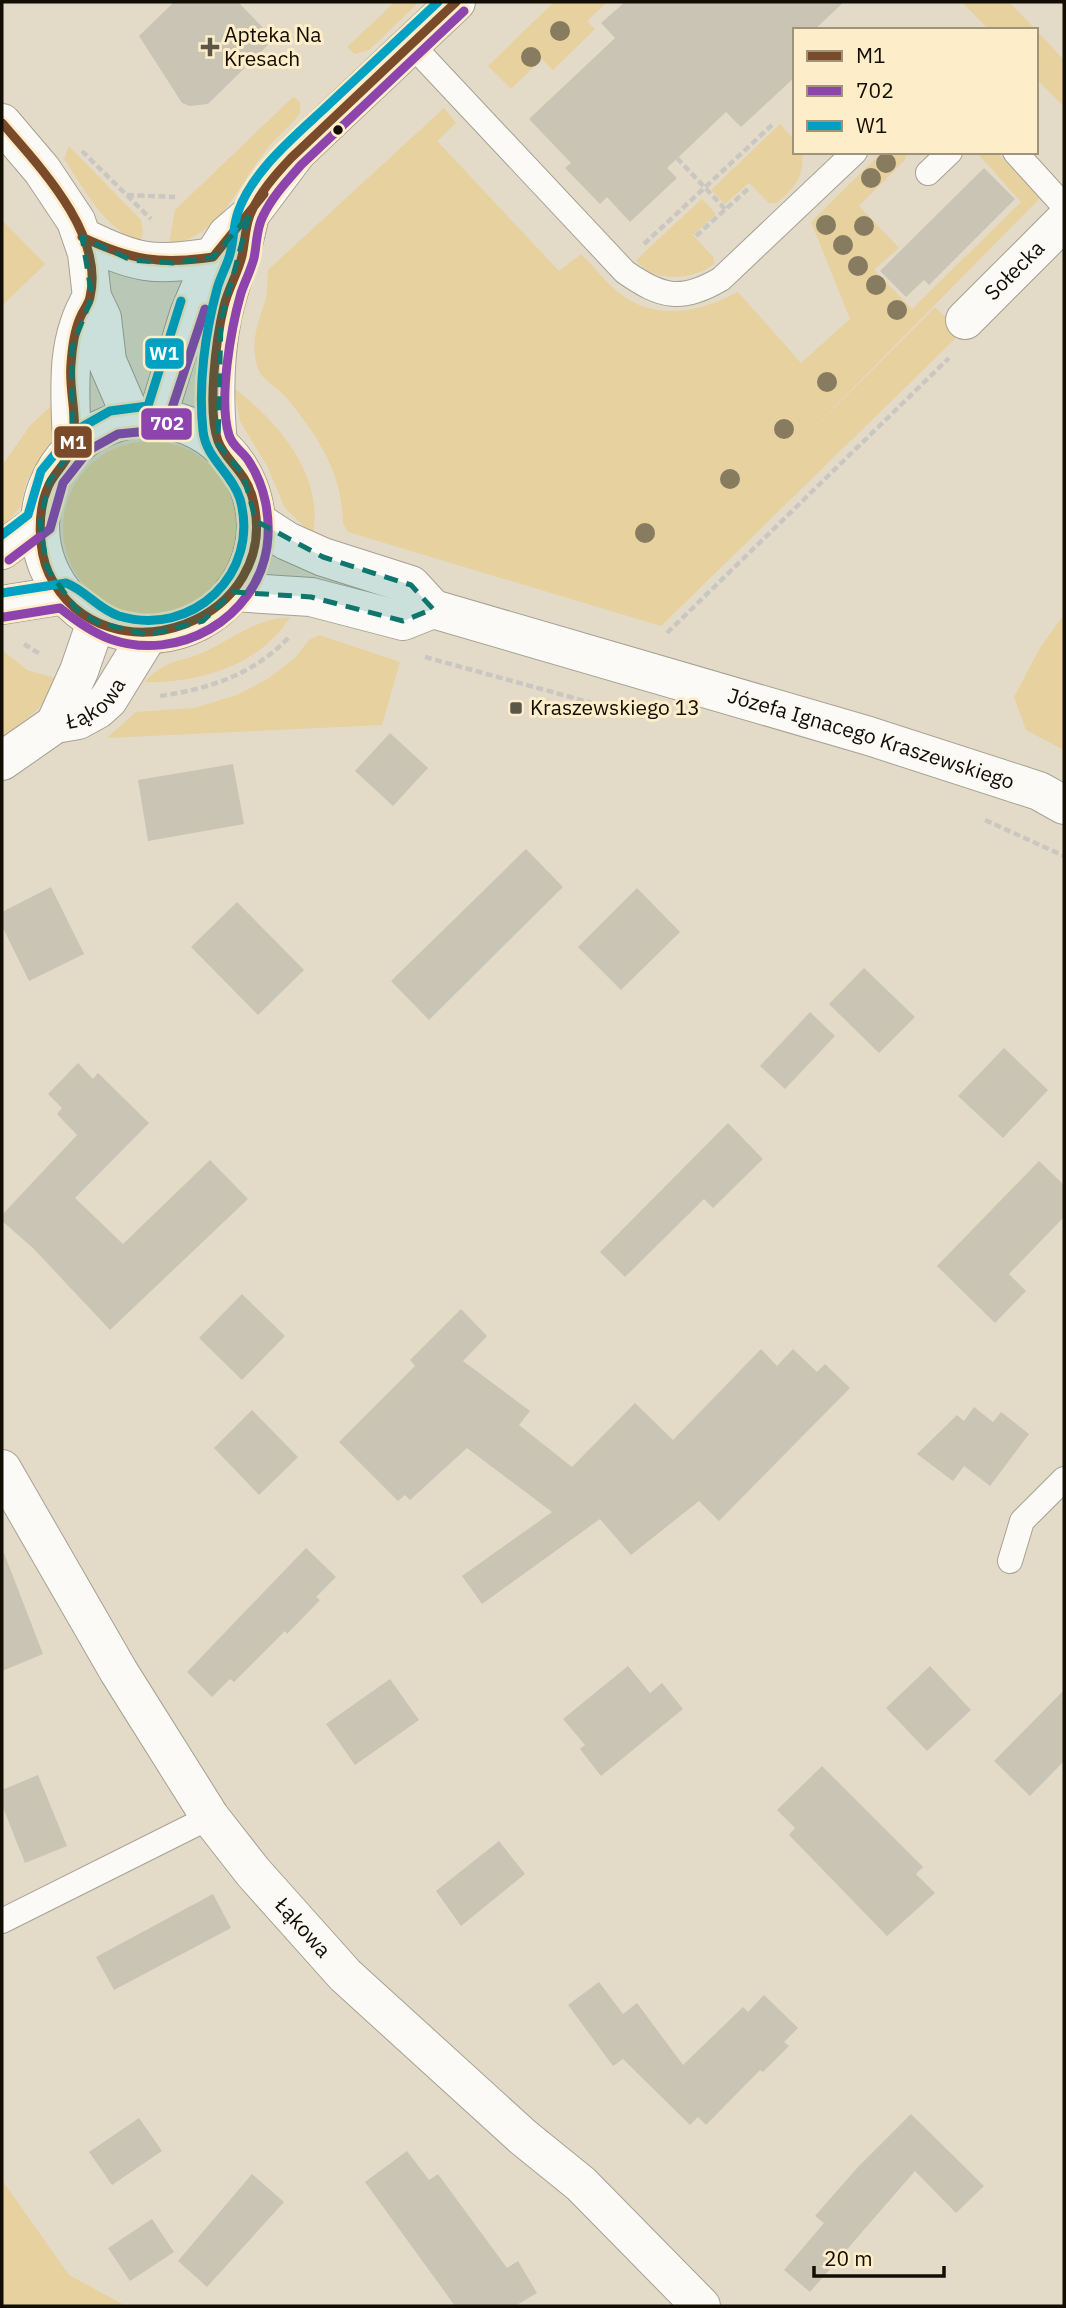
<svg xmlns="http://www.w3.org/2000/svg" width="1066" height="2308" font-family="'IBM Plex Sans',sans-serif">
	<rect width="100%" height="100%" fill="#e3dbc8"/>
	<path fill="#e6d19f" d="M395,2H419L369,50L355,54L347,47Z
		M554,2H607L587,21L595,29L553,70L542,59L511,89L488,66Z
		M962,2H1009L1036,30H989Z
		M1036,30L1064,60V107L1036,78Z
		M293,97L300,102V113C291,126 277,136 267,149C238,184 221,238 169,244L175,210Z
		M444,108L456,123L437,141L559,271L581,254C594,266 605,282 619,293C656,322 700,312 738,292L801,363L850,319L811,222L882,152H907L905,160L859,206L899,248L874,270L912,309L1021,202L979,155L996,152L1041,197L780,462L935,307L962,332L661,626L348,532L343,523C342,471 317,434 284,395C277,388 261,378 258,369C250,344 257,325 265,302C268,293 267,280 268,270Z
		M780,124L795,141V152H802C804,178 795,187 777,203H769L749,183L725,204L711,190Z
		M69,146L141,220L143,232L140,243C102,225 87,193 64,159Z
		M702,199L716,214L693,235L714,258V264C693,280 654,284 636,260Z
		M2,220L45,264L2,306Z
		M234,388C278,422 324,474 313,535L285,508L267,466L240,421Z
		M57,400L52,442L27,480L20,507L2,528V466L29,427Z
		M63 528a87 87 0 1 1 174 0a87 87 0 1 1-174 0Z
		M290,617C260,666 198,683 144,682C171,656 177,665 206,651C235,637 256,619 290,617Z
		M1062,617L1064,620V750L1026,730L1014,697L1040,648Z
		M319,635L400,662L382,725L107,738L136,712L194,708L237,695L269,678L294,659L309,640Z
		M2,650L27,670L58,679C49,704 23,723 2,737Z
		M2,2180L69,2275L126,2306H2Z"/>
	<path fill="#cac4b5" d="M174,2H238L274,39L208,104L190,106L182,103L139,36Z
		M625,2H844L814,30H795V77L741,127L726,112L667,168L677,178L630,222L607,197L600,204L565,168L571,163L529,119L615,38L601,23Z
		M984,168L1015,199L929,285L924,280L906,297L880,271Z
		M390,733L428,768L393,806L355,771Z
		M233,764L244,824L148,841L138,780Z
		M526,849L563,887L429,1020L391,981Z
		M51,887L84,954L29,981L2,926V912Z
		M637,888L680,932L621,990L578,947Z
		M237,902L304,970L258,1015L191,947Z
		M864,968L915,1017L879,1053L829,1004Z
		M810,1012L835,1036L785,1089L760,1066Z
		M1004,1048L1048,1090L1003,1138L958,1096Z
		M78,1063L93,1079L98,1073L149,1123L75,1198L123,1244L210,1160L248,1199L110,1330L33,1248L2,1221V1215L77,1135L57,1114L62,1108L48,1094Z
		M728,1123L763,1159L713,1208L704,1199L625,1277L600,1252Z
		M1039,1161L1064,1185V1217L1009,1274L1026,1291L995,1323L937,1266Z
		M242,1294L285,1336L242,1380L199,1338Z
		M461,1309L487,1336L463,1361L530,1411L519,1425L572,1467L635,1403L673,1440L761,1349L777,1366L793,1349L817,1372L825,1364L850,1388L719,1521L699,1501L631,1555L600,1519L482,1604L462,1576L552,1512L467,1448L410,1500L405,1495L398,1501L339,1442L415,1366L410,1360Z
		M974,1407L993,1422L1001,1412L1029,1434L990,1486L964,1466L953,1481L917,1454L957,1415L964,1421Z
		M252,1410L298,1457L259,1495L214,1448Z
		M306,1548L336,1577L316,1597L320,1600L287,1634L285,1631L234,1682L230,1679L212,1697L187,1672Z
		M4,1553L43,1654L2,1671V1554Z
		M628,1666L650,1693L662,1683L683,1709L601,1776L580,1749L585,1745L563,1719Z
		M930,1666L971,1710L927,1751L886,1708Z
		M390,1679L419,1720L355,1765L326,1724Z
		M1064,1690V1761L1030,1796L994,1761Z
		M822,1766L923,1867L916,1874L935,1893L887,1936L789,1835L795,1828L777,1810Z
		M38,1775L67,1846L25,1863L2,1805V1790Z
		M499,1841L525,1874L461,1926L436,1891Z
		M213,1894L231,1928L114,1990L96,1957Z
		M599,1982L623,2014L637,2003L683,2065L743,2007L748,2012L764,1995L798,2028L784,2042L789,2046L763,2072L760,2070L706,2125L698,2117L690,2125L623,2059L613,2066L568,2005Z
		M911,2114L984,2186L956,2213L915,2171L810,2292L784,2270L824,2223L815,2216L857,2168Z
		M139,2118L162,2151L112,2185L89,2152Z
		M407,2151L429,2180L438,2174L507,2268L518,2261L537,2293L515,2306H455L365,2182Z
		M252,2174L284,2202L207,2287L178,2261Z
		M152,2219L174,2252L130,2281L108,2248Z"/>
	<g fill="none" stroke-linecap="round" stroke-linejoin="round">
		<g stroke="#a7a192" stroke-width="26">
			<path id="lane" d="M411,44L625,272C662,298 682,302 721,279L855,152
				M1015,152L1064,206
				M928,173L950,152
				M1010,1561L1022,1521L1064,1479
				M2,1921L210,1817"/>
		</g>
		<g stroke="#a7a192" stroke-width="40">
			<g id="street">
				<path id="s1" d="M965,320L1064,221"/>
				<path d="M55,724L79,671L96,622"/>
				<path id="s2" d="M2,761L55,724L78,720L98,709L108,700L148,635"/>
				<path id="s3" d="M2,1469L119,1672L210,1817L253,1872L345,1975L523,2137L581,2184L701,2306"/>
			</g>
		</g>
		<g stroke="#a7a192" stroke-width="40">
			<g id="secondary">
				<path d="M2,123L42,170L76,221L87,253L92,297L102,318L107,361L132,419"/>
				<path d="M82,237C136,264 153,267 213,257"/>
				<circle cx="148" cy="526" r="108"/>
				<path d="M157,418L189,314L213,257L227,235L249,216L297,152L456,2"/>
				<path d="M218,444C214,403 214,358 222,318C229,284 243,252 249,218"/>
				<path d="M72,450C71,397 63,344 92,297"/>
				<path id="s4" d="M256,521L287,541L323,557L411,585L433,609L869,736L1039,791L1064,805"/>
				<path d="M2,550L40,522"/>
				<path d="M233,592L311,597L403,621L433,609"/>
				<path d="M2,605L64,595"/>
			</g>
		</g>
		<path stroke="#cac7c2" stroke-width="4.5" stroke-dasharray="7 3.5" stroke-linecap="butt" d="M82,151L151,219
			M677,158L725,209
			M127,195L175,197
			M696,236L749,188
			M644,244L772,125
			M667,633L949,358
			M24,644L40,654
			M425,657L643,717
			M160,696C209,689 255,674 289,637
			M985,820L1064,856"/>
		<use href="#lane" stroke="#fbfaf7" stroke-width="24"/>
		<use href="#street" stroke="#fbfaf7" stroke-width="38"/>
		<use href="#secondary" stroke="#fbfaf7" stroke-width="38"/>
		<g stroke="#fdedc9" stroke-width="14">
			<path id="bus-1" d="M2,123C39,166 105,234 90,297C89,304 83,310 80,318C74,332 72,349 71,364C68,392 81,426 70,452C65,465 53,474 48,487C37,511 38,550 49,574C105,687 287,621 252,496C245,471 225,460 218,441C207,411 216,338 224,306C228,289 238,273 242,256C245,242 245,228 250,215C259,193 275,175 291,158L456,2
				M82,237C131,260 160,265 213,257L264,194"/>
		</g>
		<g stroke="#fdedc9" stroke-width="14">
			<path id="bus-2" d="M9,560L50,529L63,483L89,450L118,434L159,430L166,426L205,309
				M4,617L60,608C76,621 91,632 110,639C178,663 256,619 267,547C271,517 265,485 248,460C242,451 232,446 229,435C218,400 231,328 241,293C245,281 251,270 254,258C257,244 256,229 263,216C272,197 287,181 301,165L464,11"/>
		</g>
		<g stroke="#fdedc9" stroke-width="14">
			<path id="bus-3" d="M2,535L28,515L41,471L73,432L110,411L148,406L181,301
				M2,593L66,583C85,590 98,609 119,616C192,638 261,574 240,499C232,473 206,459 203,431C198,385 205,333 217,289C220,277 227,266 230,254C234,240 233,226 238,212C253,170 294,137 326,107C363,72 401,37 438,2"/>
		</g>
		<use href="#bus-1" stroke="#7a4b2a" stroke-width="9"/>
		<use href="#bus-2" stroke="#8e44ad" stroke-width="9"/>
		<use href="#bus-3" stroke="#01a1c4" stroke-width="9"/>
	</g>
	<g fill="#877c60">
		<circle cx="560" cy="31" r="10"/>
		<circle cx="531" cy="57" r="10"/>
		<circle cx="886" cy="163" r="10"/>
		<circle cx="871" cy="178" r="10"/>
		<circle cx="826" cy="225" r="10"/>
		<circle cx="864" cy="226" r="10"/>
		<circle cx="843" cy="245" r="10"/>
		<circle cx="858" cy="266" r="10"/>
		<circle cx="876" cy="285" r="10"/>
		<circle cx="897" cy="310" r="10"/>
		<circle cx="827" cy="382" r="10"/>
		<circle cx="784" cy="429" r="10"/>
		<circle cx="730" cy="479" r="10"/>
		<circle cx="645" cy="533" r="10"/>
	</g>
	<path fill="#0f766e" fill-opacity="0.2" stroke="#0f766e" stroke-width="5" stroke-dasharray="14 9" stroke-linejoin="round" d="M249,216L221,321L218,444L243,474L256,521L323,557L411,585L433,609L403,621L311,597L233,592L203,621L148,635L96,622L76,609L47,568L40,522L49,481L72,450V347L92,297L82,237L131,260L173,263L213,257Z"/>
	<g fill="#5c5648" stroke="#fdedc9" stroke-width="2.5">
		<path d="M206.5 36.5h7v7h7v7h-7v7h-7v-7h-7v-7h7z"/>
		<rect x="509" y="701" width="14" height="14" rx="3.5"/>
	</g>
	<circle fill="#130e03" stroke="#fdedc9" stroke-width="2.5" cx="338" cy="130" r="6"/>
	<g text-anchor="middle" stroke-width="6" stroke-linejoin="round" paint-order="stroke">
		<g font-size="21" fill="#130e03" stroke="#fdedc9" text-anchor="start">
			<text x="224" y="42">Apteka Na<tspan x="224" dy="24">Kresach</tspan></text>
			<text x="530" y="715">Kraszewskiego 13</text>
		</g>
		<g font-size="21" fill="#130e03" stroke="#fdedc9">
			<text dy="7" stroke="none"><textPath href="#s1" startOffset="70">Sołecka</textPath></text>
			<text dy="7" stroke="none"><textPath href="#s2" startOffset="112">Łąkowa</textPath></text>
			<text dy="7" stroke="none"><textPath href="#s4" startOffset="658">Józefa Ignacego Kraszewskiego</textPath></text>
			<text dy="7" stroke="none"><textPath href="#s3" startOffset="550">Łąkowa</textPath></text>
		</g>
	</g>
	<g stroke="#fdedc9" stroke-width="2.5">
		<rect x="144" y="337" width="41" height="33" rx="7" fill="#01a1c4"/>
		<rect x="140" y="407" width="53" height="34" rx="7" fill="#8e44ad"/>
		<rect x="53" y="425" width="40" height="34" rx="7" fill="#7a4b2a"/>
	</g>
	<g font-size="19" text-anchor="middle" font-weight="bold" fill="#fff">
		<text x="164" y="360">W1</text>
		<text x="167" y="430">702</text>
		<text x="73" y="449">M1</text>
	</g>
	<rect width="1066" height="2308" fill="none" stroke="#130e03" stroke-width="7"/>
	<rect x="793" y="28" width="245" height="126" fill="#fdedc9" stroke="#9f947a" stroke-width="2"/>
	<rect x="807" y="51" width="35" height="10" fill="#7a4b2a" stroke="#9f947a" stroke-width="2"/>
	<text x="856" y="63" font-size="21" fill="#130e03">M1</text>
	<rect x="807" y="86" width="35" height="10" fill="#8e44ad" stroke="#9f947a" stroke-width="2"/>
	<text x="856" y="98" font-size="21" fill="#130e03">702</text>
	<rect x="807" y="121" width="35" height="10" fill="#01a1c4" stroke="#9f947a" stroke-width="2"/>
	<text x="856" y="133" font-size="21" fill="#130e03">W1</text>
	<path d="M814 2266v10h130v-10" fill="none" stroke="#130e03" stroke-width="3.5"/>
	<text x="824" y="2266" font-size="21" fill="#130e03" stroke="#fdedc9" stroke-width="5" paint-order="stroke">20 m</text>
</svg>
